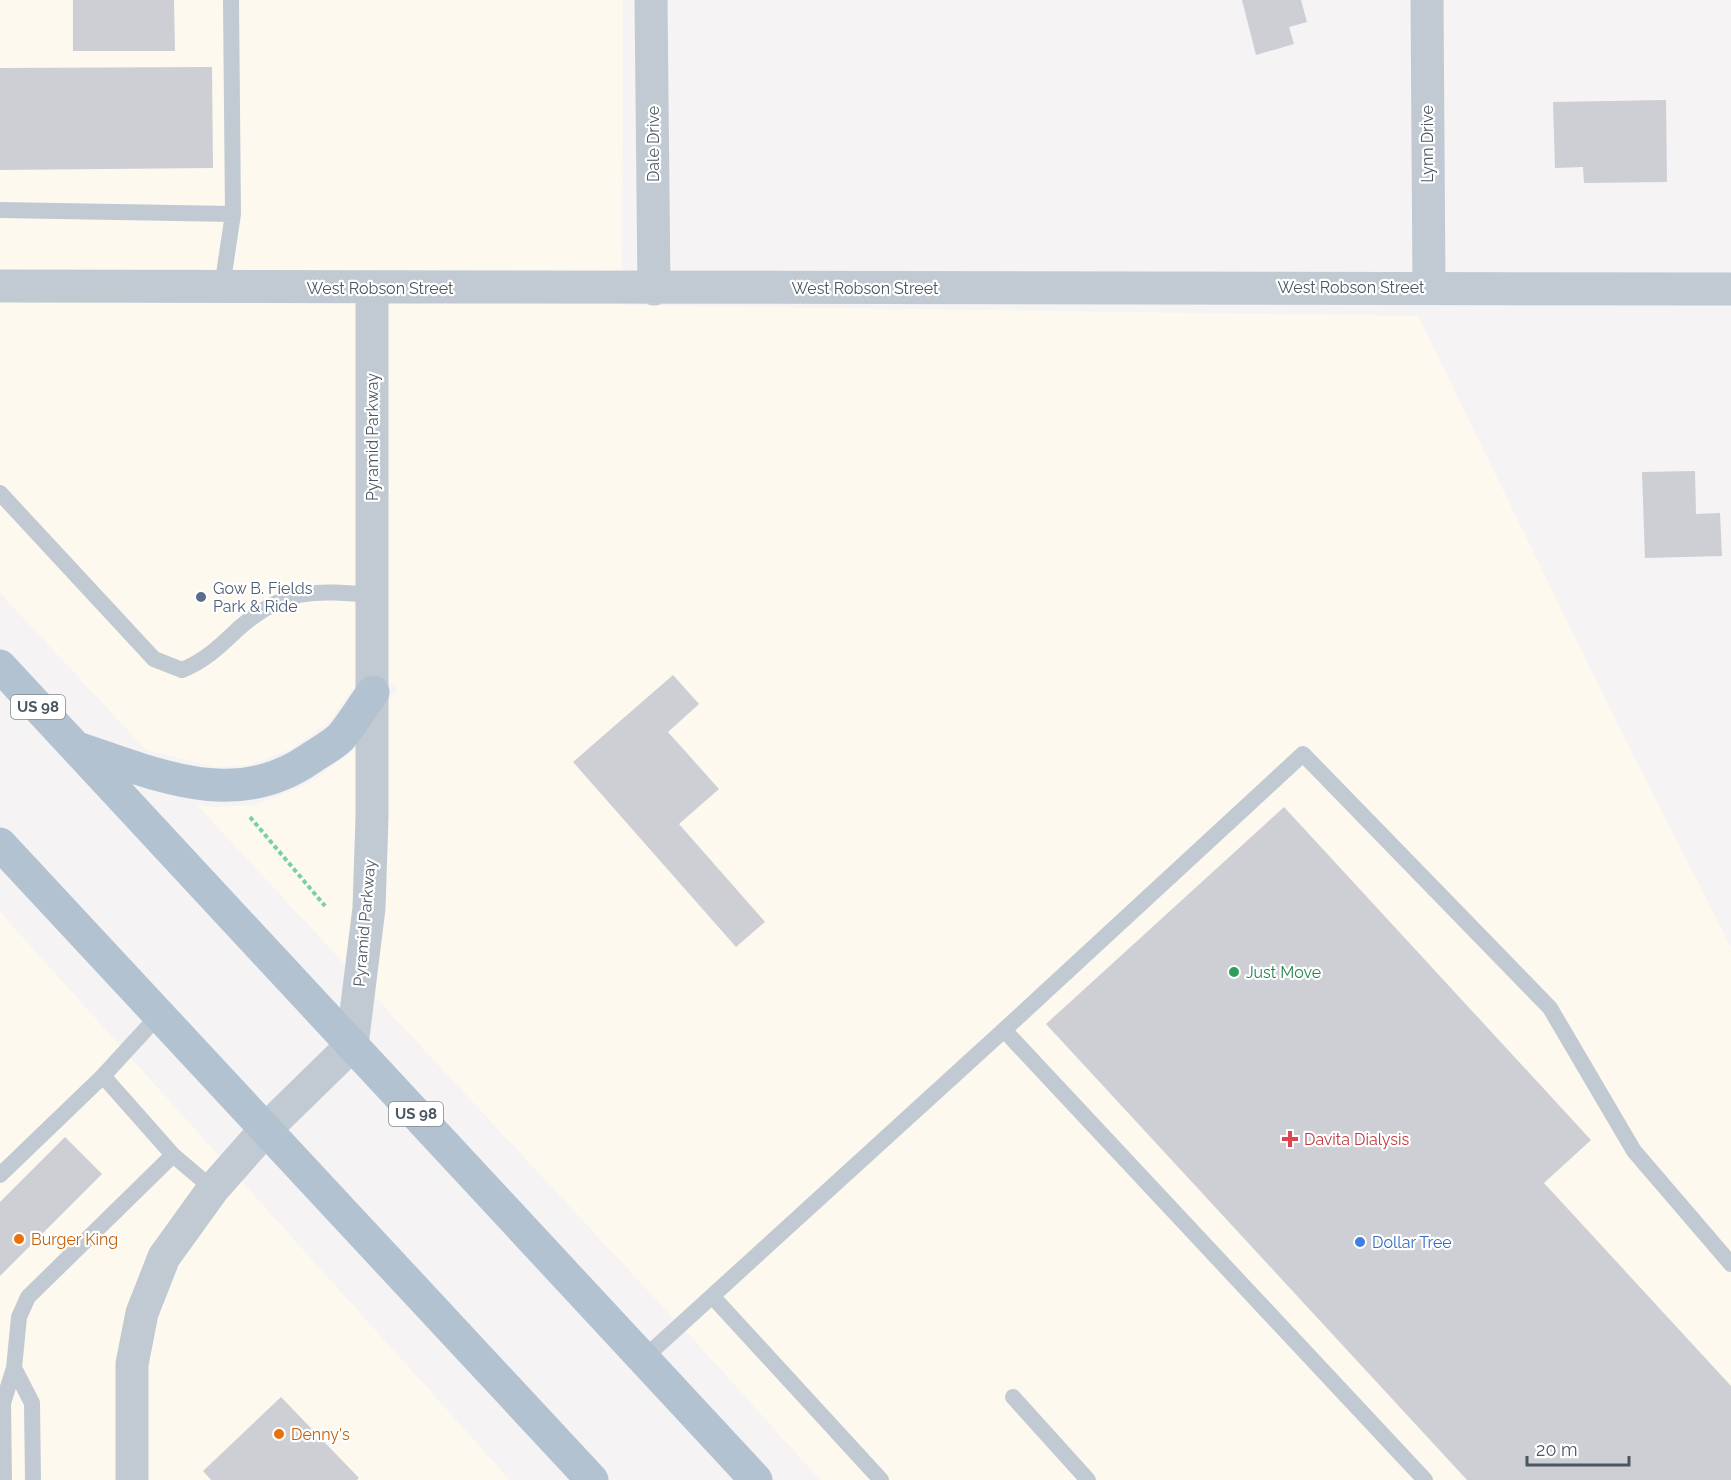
<svg xmlns="http://www.w3.org/2000/svg" width="1731" height="1480" font-family="Raleway,sans-serif">
	<rect width="100%" height="100%" fill="#f5f3f3"/>
	<path fill="#fdf9ef" d="M0,0H623L622,305L1418,316L1620,729L1731,947V1480H820L714,1362L196,804L213,807L255,805L308,784L353,751L397,689L370,665L328,723L291,749L250,765L214,767L146,750L0,593Z
		M0,912L510,1480H0Z"/>
	<path fill="#cdcfd5" d="M73,0H174L175,51H73Z
		M1242,0H1301L1307,22L1289,27L1294,44L1256,55Z
		M212,67L213,168L0,170V68Z
		M1666,100L1667,182L1584,183L1583,167L1555,168L1553,102Z
		M1695,471L1696,514L1720,513L1722,556L1645,558L1642,472Z
		M673,675L699,704L668,732L719,789L679,824L765,922L736,947L573,762Z
		M1284,807L1591,1140L1544,1183L1731,1386V1480H1467L1046,1024Z
		M65,1137L102,1174L0,1276V1202Z
		M281,1397L359,1478L357,1480H211L203,1471Z"/>
	<g fill="none" stroke-linecap="round" stroke-linejoin="round">
		<path stroke="#7ad0a6" stroke-width="4" stroke-dasharray="4.5 3" stroke-linecap="butt" d="M250,817L325,906"/>
		<path stroke="#c1cad2" stroke-width="16" d="M0,210L233,214L231,0
			M222,287L233,214
			M0,493L154,659L182,670C205,661 220,646 238,629C284,588 314,590 372,595
			M1004,1030L1303,754L1550,1008L1634,1151L1731,1264
			M103,1076L158,1016
			M0,1175L103,1076L173,1155L213,1189
			M712,1296L881,1480
			M643,1359L1004,1030L1425,1480
			M14,1368L32,1403L33,1480
			M1013,1397L1088,1480
			M4,1480L3,1403L14,1368L19,1317L28,1297L173,1155"/>
		<path stroke="#c1cad2" stroke-width="33" d="M651,0L654,289
			M1427,0L1429,287
			M0,286L1731,289
			M132,1480V1364L142,1313L164,1257L213,1189L265,1130L352,1045L369,908L372,817V288"/>
		<path stroke="#b3c2d1" stroke-width="33" d="M0,666L756,1480
			M80,749C158,775 236,811 311,758C320,752 333,745 341,737C353,723 362,707 373,692
			M0,844L592,1480"/>
	</g>
	<circle fill="#5c6f8a" stroke="#fff" stroke-width="2" cx="201" cy="597" r="6"/>
	<circle fill="#2e9e5b" stroke="#fff" stroke-width="2" cx="1234" cy="972" r="6"/>
	<path fill="#e0444e" stroke="#fff" stroke-width="2" d="M1287 1130h6v6h6v6h-6v6h-6v-6h-6v-6h6z"/>
	<g fill="#e8710a" stroke="#fff" stroke-width="2">
		<circle cx="19" cy="1239" r="6"/>
		<circle cx="279" cy="1434" r="6"/>
	</g>
	<circle fill="#3f7fe0" stroke="#fff" stroke-width="2" cx="1360" cy="1242" r="6"/>
	<g text-anchor="middle" stroke-width="4.5" stroke-linejoin="round" paint-order="stroke">
		<g fill="#fff" stroke="#808990" stroke-width="1.5">
			<rect x="11" y="695" width="54" height="24" rx="4.5"/>
			<rect x="389" y="1102" width="54" height="24" rx="4.5"/>
		</g>
		<g font-size="15" font-weight="bold" fill="#4a5661">
			<text x="38" y="712">US 98</text>
			<text x="416" y="1119">US 98</text>
		</g>
		<g font-size="16" fill="#4a5661" stroke="#fff">
			<text transform="translate(653 144) rotate(-90)" y="6">Dale Drive</text>
			<text transform="translate(1427 144) rotate(-90)" y="6">Lynn Drive</text>
			<text x="1351" y="293">West Robson Street</text>
			<text x="380" y="294">West Robson Street</text>
			<text x="865" y="294">West Robson Street</text>
			<text transform="translate(372 437) rotate(-90)" y="6">Pyramid Parkway</text>
			<text transform="translate(364 923) rotate(-85)" y="6">Pyramid Parkway</text>
		</g>
		<g font-size="16" fill="#4e5e75" stroke="#fff" text-anchor="start">
			<text x="213" y="594">Gow B. Fields<tspan x="213" dy="18">Park &amp; Ride</tspan></text>
		</g>
		<g font-size="16" fill="#27864d" stroke="#fff" text-anchor="start">
			<text x="1246" y="978">Just Move</text>
		</g>
		<g font-size="16" fill="#be3a42" stroke="#fff" text-anchor="start">
			<text x="1304" y="1145">Davita Dialysis</text>
		</g>
		<g font-size="16" fill="#c56008" stroke="#fff" text-anchor="start">
			<text x="31" y="1245">Burger King</text>
			<text x="291" y="1440">Denny's</text>
		</g>
		<g font-size="16" fill="#366cbe" stroke="#fff" text-anchor="start">
			<text x="1372" y="1248">Dollar Tree</text>
		</g>
	</g>
	<path d="M1527 1456v9h102v-9" fill="none" stroke="#4a5661" stroke-width="3"/>
	<text x="1536" y="1456" font-size="18" fill="#4a5661" stroke="#ffffff" stroke-width="4.5" paint-order="stroke">20 m</text>
</svg>
